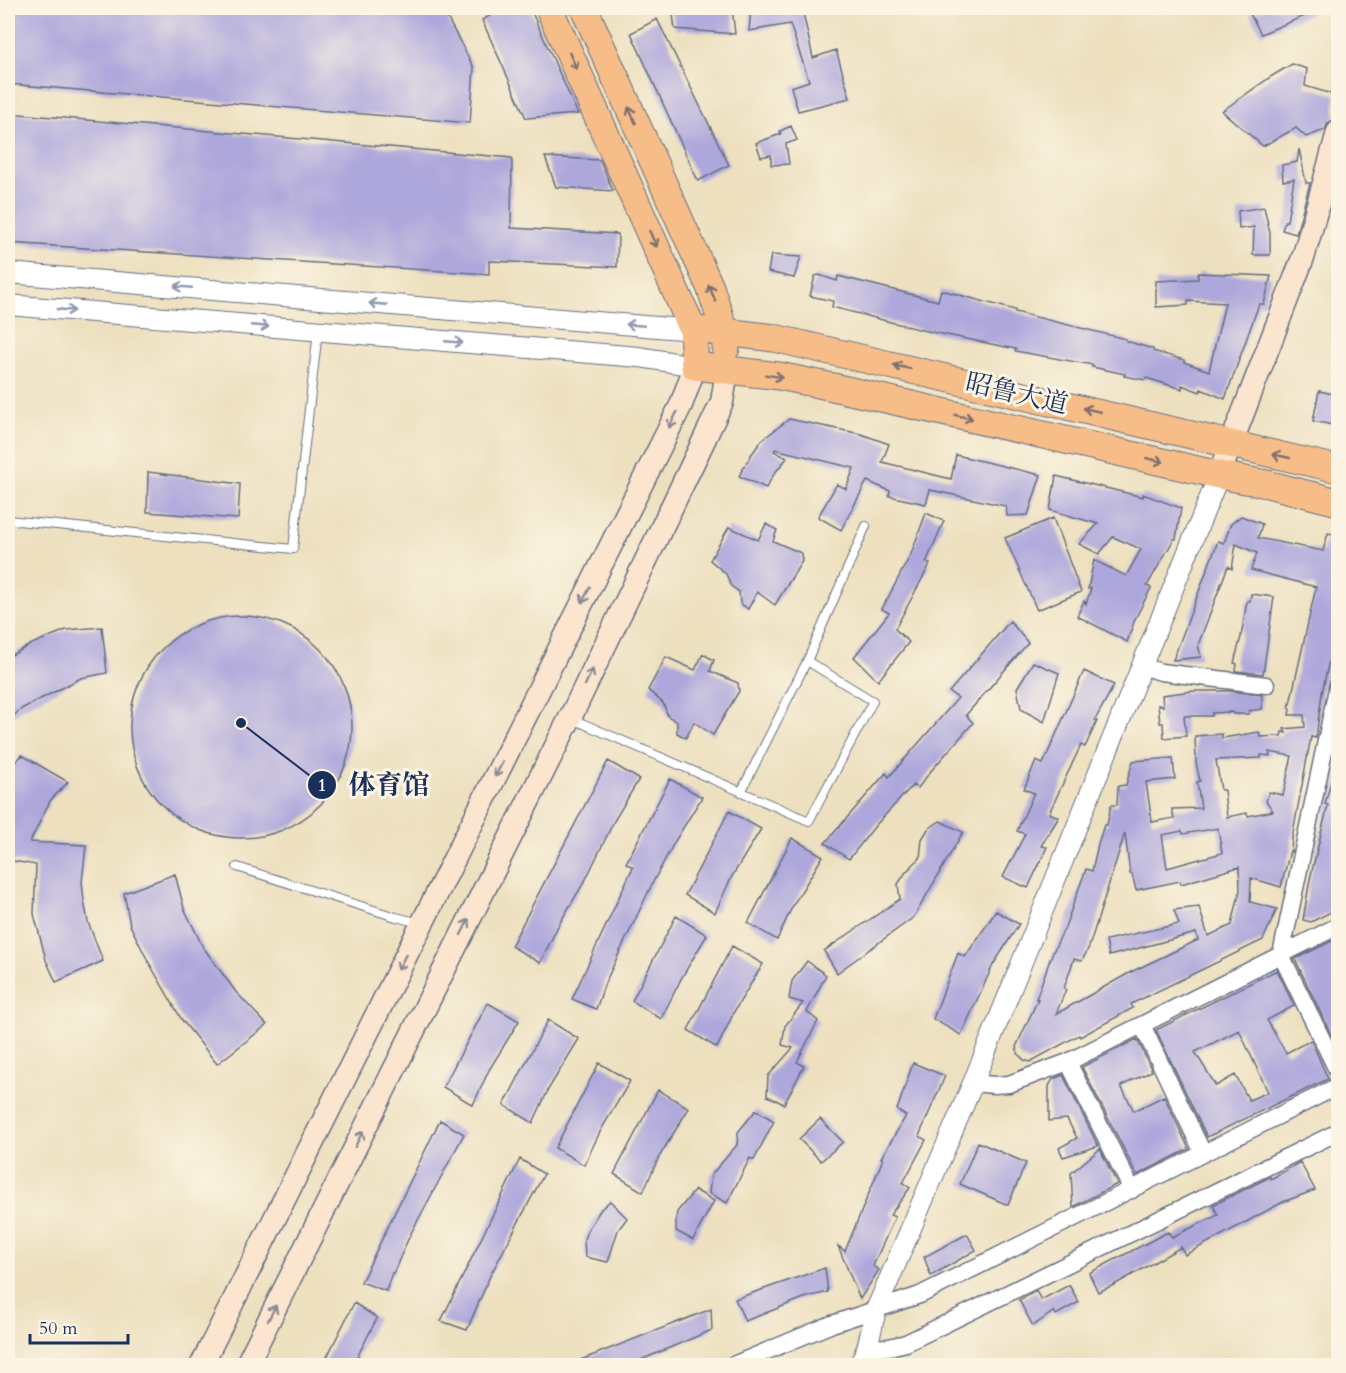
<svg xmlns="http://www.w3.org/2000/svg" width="1346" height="1373" font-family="Cardo,'Noto Serif SC',serif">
	<rect width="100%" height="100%" fill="#fcf5e5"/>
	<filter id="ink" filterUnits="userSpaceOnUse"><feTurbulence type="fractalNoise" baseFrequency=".0167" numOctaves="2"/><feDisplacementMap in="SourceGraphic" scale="12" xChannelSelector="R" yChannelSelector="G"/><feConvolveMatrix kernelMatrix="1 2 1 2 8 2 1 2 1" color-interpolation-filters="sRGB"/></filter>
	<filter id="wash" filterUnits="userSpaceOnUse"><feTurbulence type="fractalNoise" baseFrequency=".008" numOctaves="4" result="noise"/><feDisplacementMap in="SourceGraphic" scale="24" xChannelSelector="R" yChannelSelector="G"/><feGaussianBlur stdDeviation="1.35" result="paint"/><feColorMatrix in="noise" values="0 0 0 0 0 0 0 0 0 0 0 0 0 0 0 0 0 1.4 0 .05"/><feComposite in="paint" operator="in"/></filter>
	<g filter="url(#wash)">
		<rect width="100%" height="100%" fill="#ede0bf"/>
		<g id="blocks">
			<path fill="#aea7db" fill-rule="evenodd" d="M8,8H442L474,68L470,123L8,84Z
				M504,8H530L578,114L526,118L482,20Z
				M672,8L693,10L692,8H732L735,34L675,29Z
				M751,8H802L813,58L836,50L850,98L798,111L791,87L809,81L790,24L749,31Z
				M1266,8H1324L1261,34L1250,14Z
				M657,19L729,165L698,181L631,33Z
				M1292,64L1307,69L1305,86L1335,95V119L1328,123L1325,130L1306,137L1296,128L1263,146L1222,111L1272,76Z
				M8,113L512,158L511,228L618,234L617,267L489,261V274L8,243Z
				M791,126L797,140L786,144L789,164L771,165V155L761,157L756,143L781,134L780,131Z
				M1299,149L1306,183H1310L1296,234L1282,230L1285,221H1287L1294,179L1283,181L1282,165L1297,162Z
				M545,157L600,160L613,191L556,187Z
				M1264,207L1270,233V255H1253L1254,227L1239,229L1238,211Z
				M771,255L801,257L794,278L768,272Z
				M1198,273L1271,276L1264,304H1259L1225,399L1201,389L1200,392L1182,385V389L1146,378L1145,380L1124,376L1125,374L1092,367L1093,365L1015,351L1016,349L922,330L832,307L833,301L810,296L815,276L819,275L837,281L838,276L938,301L941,290L1015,310V312L1126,339V341L1153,349V351L1184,360V362L1209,371L1225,303L1188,301V305L1156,307V281L1198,279Z
				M1319,391L1338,395V426L1313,421Z
				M789,419L861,434L889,444L882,462L951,479L956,455L1041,475L1028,515L1007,516L1006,506L930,490L926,504L889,496L890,491L867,481L841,530L818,517L837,484L846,489L854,468L775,449L774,451L787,458L774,474L766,488L739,476L751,455L762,440Z
				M148,472L240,484L238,519L147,512Z
				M1056,476L1143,497V494L1181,508L1176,539H1174L1147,586L1151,588L1135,619L1127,642L1077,616L1084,601L1086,604L1091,588L1088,589L1094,560L1126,576L1141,549L1113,537L1099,554L1079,544L1098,524L1050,510Z
				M926,513L944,521L926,563L930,564L895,629L909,642L878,681L854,657L889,613L882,609L911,554Z
				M1241,516L1262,524L1258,538L1323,551L1328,533L1338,535V619L1322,693L1316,738L1311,737L1292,838L1291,852L1290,851L1281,887L1251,878L1250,902L1277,909L1263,940L1131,1004L1133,1008L1080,1037L1079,1035L1030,1062L1024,1060L1019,1055L1016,1047L1038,999H1036L1052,954L1065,927L1086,869L1092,871L1098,844L1104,825H1107L1111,805H1117L1118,786L1126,785L1133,761L1173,758L1175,779L1146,782L1152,822L1174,818L1172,809L1201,808L1197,782L1200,781L1196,763L1195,736L1222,734V738L1259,732L1260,737L1281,736L1282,732L1286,733L1284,729L1305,727L1304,715H1289L1290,709L1289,708L1316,587L1251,570L1257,553L1236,544L1232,569L1228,566L1198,645L1201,657L1173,660L1218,541L1224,543L1231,524ZM1269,752L1292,756L1283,795L1269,792L1266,801L1273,811L1248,816L1247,813L1227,817L1224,790H1221L1216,760L1261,758V755L1270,756ZM1218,828L1222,853L1167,868L1162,835L1182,831L1183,834ZM1125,833L1130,874H1132L1136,890L1180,881L1181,884L1239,867L1240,890L1232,925L1208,936L1199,907L1174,910L1179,924L1106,940L1109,956L1196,933L1198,940L1131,972L1056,1014L1066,989L1064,988L1074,959L1082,961L1089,947Z
				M1053,518L1081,592L1037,610L1005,538Z
				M766,524L777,530L773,541L801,553L802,561L775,605L757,592L748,609L740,603L739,592L731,586L726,574L710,560L729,527L758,540Z
				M1251,594L1274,597L1263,674L1236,671L1237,664L1234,663L1241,637L1247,601H1250Z
				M130 727a111 111 0 1 1 222 0a111 111 0 1 1-222 0Z
				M1010,621L1028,643L966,715L973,723L930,772L918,788L913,785L875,826L849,859L825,843L886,773L889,777L958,698L949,692Z
				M102,627L107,673L81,678L23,708L8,720V657L32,644L66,630Z
				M703,654L714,660L710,671L738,683L739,691L713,735L694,722L686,738L677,733V722L668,716L663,703L648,690L666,657L695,670Z
				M1033,662L1059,673L1044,722L1021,709L1017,688Z
				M1084,671L1114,685L1095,720L1097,721L1085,747L1081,745L1049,813L1059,817L1041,846L1047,847L1028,888L1003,877L1025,834L1017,831L1034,793L1024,789L1036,761L1043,764Z
				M1193,691H1230L1262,695V709L1249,711V714H1233L1232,712L1212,713V716H1184L1186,736L1164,738L1163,723H1160L1158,705L1163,706L1162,695Z
				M22,755L68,782L50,801L30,842L86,845L82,882L84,901L88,922L103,961L56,982L46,960L34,914L36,865L8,860V770Z
				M608,761L639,779L614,821L586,879L559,924L540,963L511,946Z
				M1335,766H1338V880L1333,911L1311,922L1303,920L1310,879L1328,805L1325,804Z
				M670,779L702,797L675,841L654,880L605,983L596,1009L572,999L633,867L626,863Z
				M729,811L761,829L731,878L715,913L685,895Z
				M940,821L963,832L914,917L837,973L824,951L900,899L898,884L906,872L920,858L922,839L928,829Z
				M792,838L823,856L793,905L777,940L748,923Z
				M175,874L184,908L203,947L236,992L267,1025L217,1064L182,1020L148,961L130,925L124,893Z
				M996,911L1019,924L993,965L961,1035L933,1019L958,953L965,957Z
				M676,916L707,935L682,977L661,1019L632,1001Z
				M1338,938V1049L1295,959Z
				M732,946L763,964L736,1008L717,1048L688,1030Z
				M807,961L826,975L807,1012L818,1021L797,1062L804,1066L784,1104L767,1096L768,1076L793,1048L782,1045L785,1026L803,1003L789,999L792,981Z
				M1277,970L1294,1006L1267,1020L1286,1053L1311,1040L1328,1079L1207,1137L1156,1030ZM1239,1030L1268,1092L1249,1100L1235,1075L1216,1086L1195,1052Z
				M488,1003L519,1021L489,1070L473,1105L443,1087Z
				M548,1020L579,1039L549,1088L533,1123L504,1105Z
				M1137,1039L1152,1071L1121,1086L1134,1111L1164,1096L1189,1149L1137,1175L1082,1067Z
				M599,1063L630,1081L601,1130L584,1165L555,1148Z
				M913,1063L945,1076L919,1136L926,1140L903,1183L910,1188L890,1215L895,1217L873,1266L879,1270L860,1299L838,1246L845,1251L883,1159L881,1158L906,1116L897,1110Z
				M1063,1075L1098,1146L1063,1157L1059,1148L1077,1138L1067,1119L1049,1121V1086L1053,1079Z
				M658,1090L689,1108L659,1157L643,1192L614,1174Z
				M756,1110L774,1121L754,1160L750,1158L727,1203L709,1193L711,1175L737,1145L738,1132Z
				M820,1119L843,1142L821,1161L799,1139Z
				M440,1120L464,1134L409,1237L393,1274L392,1273L386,1291L361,1282Z
				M978,1142L1026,1163L1008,1205L960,1184Z
				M1100,1149L1117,1184L1073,1207L1071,1173Z
				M520,1159L544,1174L490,1276L467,1330L441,1321Z
				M1300,1162L1315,1190L1283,1202L1185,1255L1181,1247L1114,1285L1098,1292L1089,1273L1168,1232L1172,1237L1218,1215L1213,1205L1270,1177L1271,1179Z
				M695,1190L714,1201L693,1240L676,1231V1222L677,1212Z
				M610,1201L627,1218L618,1230L608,1262L585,1257L584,1239L588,1229L601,1209Z
				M967,1234L976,1250L931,1276L924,1257Z
				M825,1268L828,1292L804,1298L745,1321L735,1299Z
				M1069,1285L1079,1302L1056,1315L1054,1311L1033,1326L1019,1300L1036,1291L1041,1300Z
				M354,1303L377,1318L353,1365H323Z
				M711,1309L712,1330L629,1365H568Z"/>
		</g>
	</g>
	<g filter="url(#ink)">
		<use href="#blocks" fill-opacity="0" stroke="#646d80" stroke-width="1.5"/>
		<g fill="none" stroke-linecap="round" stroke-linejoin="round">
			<g stroke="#646d80" stroke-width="10">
				<path id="service" d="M8,520L293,549L318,331
					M570,718L809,821L873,701L807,661L866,526
					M741,792L807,661
					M237,867L396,917L420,923"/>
			</g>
			<g stroke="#646d80" stroke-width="19">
				<path id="minor" d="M1141,666L1161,672L1266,685
					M1338,684L1281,955L1338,1072
					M1142,1025L1203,1153
					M1068,1062L1132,1190
					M973,1083L994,1085L1009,1084L1068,1062L1338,926
					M867,1348L889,1347L906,1343L1338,1132
					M731,1366L832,1324L920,1295L1338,1086"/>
			</g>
			<g stroke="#646d80" stroke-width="22">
				<path id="tertiary" d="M8,273L693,330
					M8,305L639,357L695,366
					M859,1366L867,1348L876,1310L973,1083L1219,475"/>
			</g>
			<g stroke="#646d80" stroke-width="25">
				<path id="secondary" d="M1219,475L1304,255L1338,132
					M201,1366L681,405L695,366
					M246,1366L570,718L703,442L722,402L727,370"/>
			</g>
			<g stroke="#646d80" stroke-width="29">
				<path id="trunk" d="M549,8L693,330L695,366L779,376L833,387L1219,475L1267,484L1338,502
					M584,8L710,287L725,332L726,348
					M693,330L725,332L774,338L1338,469"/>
			</g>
			<use href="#service" stroke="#fff" stroke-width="8"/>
			<use href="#minor" stroke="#fff" stroke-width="16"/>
			<use href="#tertiary" stroke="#fff" stroke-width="20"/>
			<use href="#secondary" stroke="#fce5cf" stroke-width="22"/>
			<use href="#trunk" stroke="#f7bd88" stroke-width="27"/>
		</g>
		<defs><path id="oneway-shaft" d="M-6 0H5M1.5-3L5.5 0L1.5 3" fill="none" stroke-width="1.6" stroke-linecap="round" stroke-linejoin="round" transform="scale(1.5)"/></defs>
		<g stroke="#7e6f71">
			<use href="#oneway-shaft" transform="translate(573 61) rotate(66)"/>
			<use href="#oneway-shaft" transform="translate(632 115) rotate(-114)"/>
			<use href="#oneway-shaft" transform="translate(653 239) rotate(66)"/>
			<use href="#oneway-shaft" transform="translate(712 293) rotate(-113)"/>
			<use href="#oneway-shaft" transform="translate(902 367) rotate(-167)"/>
			<use href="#oneway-shaft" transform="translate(774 376) rotate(9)"/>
			<use href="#oneway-shaft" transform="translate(1092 410) rotate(-167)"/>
			<use href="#oneway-shaft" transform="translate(964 417) rotate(13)"/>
			<use href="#oneway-shaft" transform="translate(1281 456) rotate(-167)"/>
			<use href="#oneway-shaft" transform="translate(1155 460) rotate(13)"/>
		</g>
		<g stroke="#8d97ae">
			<use href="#oneway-shaft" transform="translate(183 287) rotate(-175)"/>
			<use href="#oneway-shaft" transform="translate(378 304) rotate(-175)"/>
			<use href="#oneway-shaft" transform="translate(66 310) rotate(5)"/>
			<use href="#oneway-shaft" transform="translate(635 325) rotate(-175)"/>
			<use href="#oneway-shaft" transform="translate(260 326) rotate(5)"/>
			<use href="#oneway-shaft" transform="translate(454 342) rotate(5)"/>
		</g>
		<g stroke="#8c8a96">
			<use href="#oneway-shaft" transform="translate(673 420) rotate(117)"/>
			<use href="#oneway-shaft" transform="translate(586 595) rotate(117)"/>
			<use href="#oneway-shaft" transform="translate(589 677) rotate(-64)"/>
			<use href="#oneway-shaft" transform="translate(499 769) rotate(117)"/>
			<use href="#oneway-shaft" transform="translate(465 927) rotate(-63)"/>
			<use href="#oneway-shaft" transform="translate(402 962) rotate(117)"/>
			<use href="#oneway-shaft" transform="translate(359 1139) rotate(-63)"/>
			<use href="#oneway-shaft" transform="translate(272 1313) rotate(-63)"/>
		</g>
	</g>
	<g text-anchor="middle" stroke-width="6" stroke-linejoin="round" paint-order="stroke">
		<g font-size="26" fill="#1b2f5e" stroke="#fcf5e5">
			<text transform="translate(1017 393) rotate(13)" y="9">昭鲁大道</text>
		</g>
	</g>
	<path fill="none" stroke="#1b2f5e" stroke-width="2" d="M241 723L322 785"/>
	<g fill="#1b2f5e" stroke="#fcf5e5" stroke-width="2">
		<circle cx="241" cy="723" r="6"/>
		<circle cx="322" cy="785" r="15"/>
	</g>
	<g font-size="18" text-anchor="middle" font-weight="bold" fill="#fff">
		<text x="322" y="791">1</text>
	</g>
	<g font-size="27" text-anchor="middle" font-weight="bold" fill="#1b2f5e" stroke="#fcf5e5" stroke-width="6" stroke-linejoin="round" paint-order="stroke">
		<text x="389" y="794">体育馆</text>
	</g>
	<rect width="1346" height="1373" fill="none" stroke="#fcf5e5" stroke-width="30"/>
	<path d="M30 1334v9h98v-9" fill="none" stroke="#1b2f5e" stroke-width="3"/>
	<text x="39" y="1334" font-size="18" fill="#1b2f5e" stroke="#fcf5e5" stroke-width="4.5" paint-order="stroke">50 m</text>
</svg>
